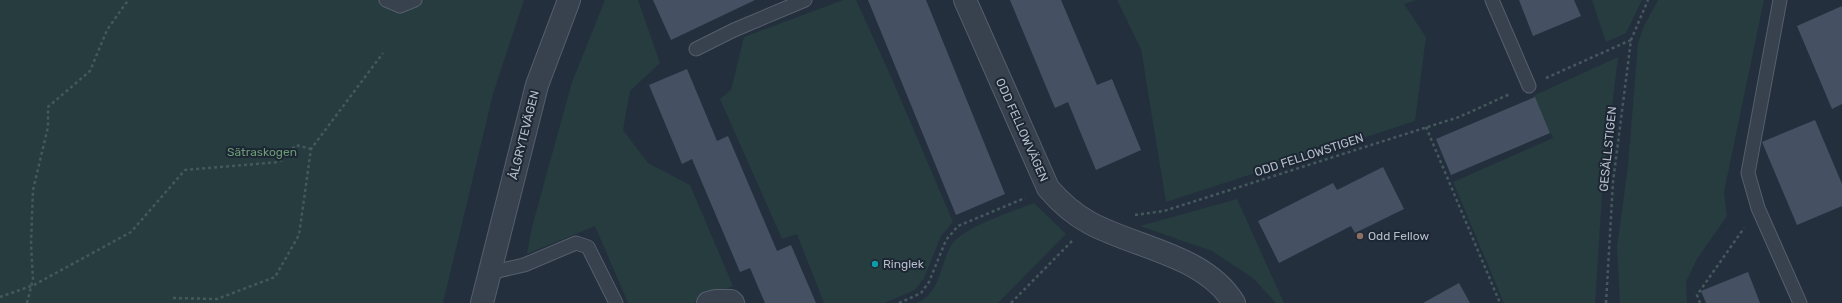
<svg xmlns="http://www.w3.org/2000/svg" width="1842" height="303" font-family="Rubik,sans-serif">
	<rect width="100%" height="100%" fill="#242f3e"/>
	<path fill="#263c3f" d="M0,0H524L493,94L443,303H0Z
		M605,0H638L660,63L630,91L623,130L648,163L690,185L733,286L693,303H628L595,226L527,254L532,227L572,82Z
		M843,0H856L889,72L953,222L941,236L924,278L915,290L884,303H824L797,234L782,239L720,99L731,90L744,37Z
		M1117,0H1416L1404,4L1426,37L1415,121L1166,202L1141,49Z
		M1592,0H1642L1626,33L1606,42Z
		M1658,0H1764L1724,192L1727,216L1697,259L1686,282L1687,303H1620L1617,247L1628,166L1638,43L1644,26Z
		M1618,57L1603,180L1595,303H1504L1453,182L1553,138L1533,96Z
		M1237,199L1284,303H1276L1253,278L1212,251L1140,226Z
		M1034,203L1066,234L998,303H917C941,293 940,263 952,244C964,227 1014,211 1034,203Z"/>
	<path fill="#455162" d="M653,0H755L671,40Z
		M868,0H926L1005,194L956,215Z
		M1010,0H1061L1097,85L1112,79L1141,150L1096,170L1068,102L1055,108Z
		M1519,0H1574L1581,16L1533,36Z
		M1842,6V104L1832,109L1797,26Z
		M687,69L717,141L728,136L777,251L791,245L816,303H765L750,268L740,272L692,159L682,164L649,85Z
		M1535,97L1550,133L1451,175L1436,139Z
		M1815,120L1842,184V206L1797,225L1762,142Z
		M1383,167L1404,209L1355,233L1351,226L1279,263L1258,221L1333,183L1337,190Z
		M1748,272L1760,303H1706L1701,291Z
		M1459,283L1470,303H1423Z"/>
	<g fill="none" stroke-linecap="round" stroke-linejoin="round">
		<g stroke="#565f6c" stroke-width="15">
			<path id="service" d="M386,0L400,6L415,0
				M1492,0L1529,86
				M1780,0L1748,173L1758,208L1800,303
				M696,49L734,30L805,0
				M489,273L524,265L576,243L588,247L616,303"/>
		</g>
		<g stroke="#565f6c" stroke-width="24">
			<path id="minor" d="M965,0L1048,188C1060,202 1073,214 1090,223C1136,248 1205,255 1234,303
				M708,303L715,301H731L733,303"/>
		</g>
		<g stroke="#565f6c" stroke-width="24">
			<path id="tertiary" d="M482,303L537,85L569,0"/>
		</g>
		<path stroke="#44595c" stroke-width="2.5" stroke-dasharray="3 3" stroke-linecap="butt" d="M1546,78L1631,40
			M1426,127L1500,303
			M1135,215L1164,211L1459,117L1510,94
			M0,297L34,285L131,232L185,170L279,162L296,145L311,149
			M173,298L217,299L275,277L299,235L311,149L383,53
			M27,303L33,279L31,244L33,190L48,127V107L90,71L107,30L126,3L130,0
			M899,303L921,293L929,282L946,240L958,226L1025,198
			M1011,303L1072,241
			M1606,303L1613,182L1631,40L1648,0
			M1700,303L1697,295L1744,228"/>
		<use href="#service" stroke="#38414e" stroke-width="13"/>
		<use href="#minor" stroke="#38414e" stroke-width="22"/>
		<use href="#tertiary" stroke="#38414e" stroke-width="22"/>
	</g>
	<circle fill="#8d6e63" stroke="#1d2633" stroke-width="1.5" cx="1360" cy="236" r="4"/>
	<circle fill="#0f9aa8" stroke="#1d2633" stroke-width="1.5" cx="875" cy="264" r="4"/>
	<g text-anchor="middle" stroke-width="4" stroke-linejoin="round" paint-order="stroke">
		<g font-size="12" fill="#b4bcc9" stroke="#1d2633">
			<text transform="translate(1022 130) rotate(66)" y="4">ODD FELLOWVÄGEN</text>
			<text transform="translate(524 135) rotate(-76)" y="4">ÅLGRYTEVÄGEN</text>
			<text transform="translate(1608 149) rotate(-84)" y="4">GESÄLLSTIGEN</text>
			<text transform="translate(1309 155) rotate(-18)" y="4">ODD FELLOWSTIGEN</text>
		</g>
		<g font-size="12" fill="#6b9a76" stroke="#1d2633">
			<text x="262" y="156">Sätraskogen</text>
		</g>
		<g font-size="12" fill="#b4bcc9" stroke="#1d2633" text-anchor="start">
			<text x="1368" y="240">Odd Fellow</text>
			<text x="883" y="268">Ringlek</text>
		</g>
	</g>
</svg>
